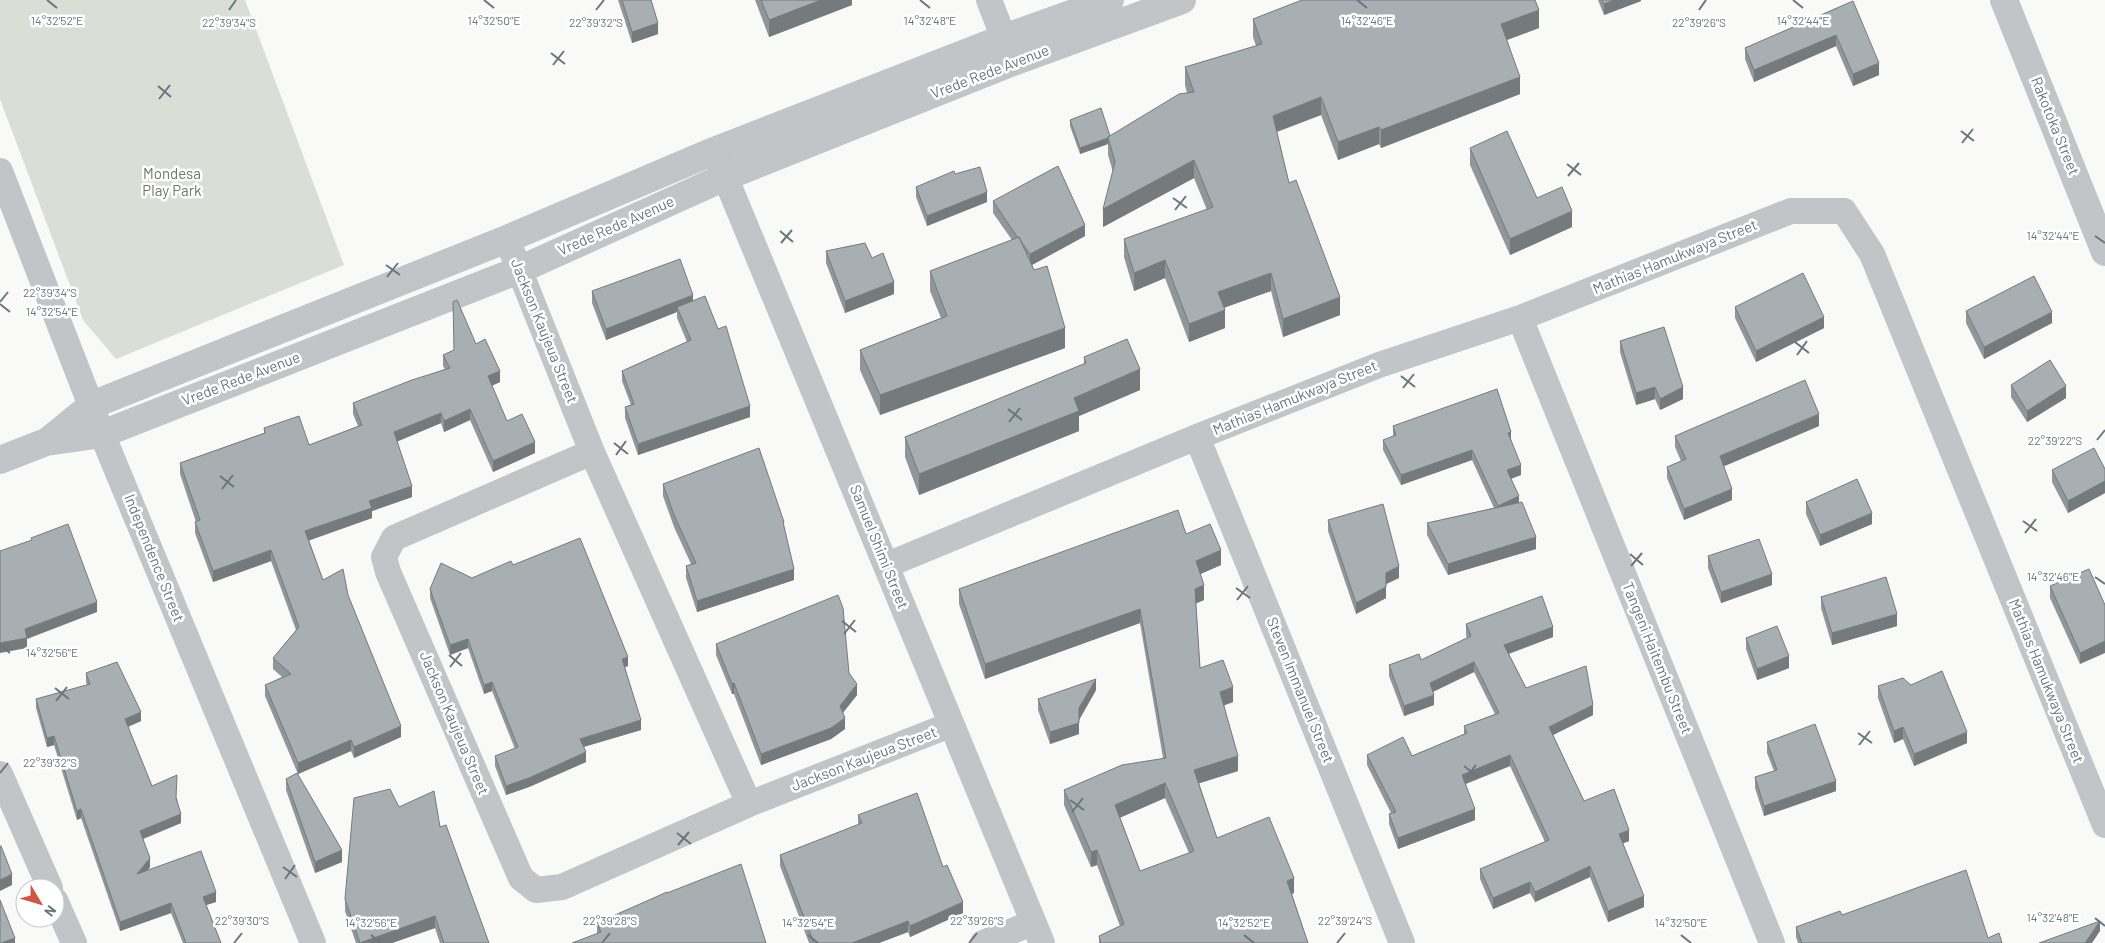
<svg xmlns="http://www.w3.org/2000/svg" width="2105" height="943" font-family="Barlow,sans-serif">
	<rect width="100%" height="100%" fill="#f9f9f7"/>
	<path fill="#daded7" d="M0,0H245L344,265L116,359L83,320L0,99Z"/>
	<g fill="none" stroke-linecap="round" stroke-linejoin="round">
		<path stroke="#c1c5c8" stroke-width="26" d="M989,0L1012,59
			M717,157L1042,943
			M0,171L102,434L313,943
			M507,239L592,452L749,804
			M1520,318L1772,943
			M1197,437L1402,943
			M592,452L394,538L384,557L388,572L521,878L536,890L562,887L749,804L950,725
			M887,565L1197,437L1379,365L1520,318L1791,211H1844L1872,254L2105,825
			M0,774L50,888
			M55,900L74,943
			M983,943L1032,923"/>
		<path stroke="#c1c5c8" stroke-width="28" d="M2004,0L2105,252
			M48,441L92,405L507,239L714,151L1004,38L1110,0
			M0,460L46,442L102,434L519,270L725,177L1013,62L1182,0"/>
	</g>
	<path fill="#90969a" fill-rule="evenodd" d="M618,0H651L658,34L632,43Z
		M755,0H853H852V5L769,37Z
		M1598,0H1641V1L1604,15Z
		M1853,1L1879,75L1853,86L1836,46L1754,82L1745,59V48Z
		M1253,19L1539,28L1507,40L1520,94L1381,148L1379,144L1338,160L1321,115L1277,132L1289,183L1340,315L1283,337L1271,291L1224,307L1225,328L1189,342L1165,278L1134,291L1124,257V239L1207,210L1194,178L1103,227L1113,172L1108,155V144L1080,154L1070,126V120L1110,136L1187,93L1185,85V67L1256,46L1253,37Z
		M1470,148L1537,198L1572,227L1510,255L1470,165Z
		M955,174L987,202L927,226L916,197V187Z
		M993,201L1085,236L1032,265L1065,348L880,415L860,370V350L941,318L930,291V271L1012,240L993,213Z
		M826,251L872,258L894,294L845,313L826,263Z
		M592,291L693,301L750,417L638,455L625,418V407L631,405L622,381V371L687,342L677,318V312L606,340L592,303Z
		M1735,307L1824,328L1756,362L1735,318Z
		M1966,311L2052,323L1984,359L1966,323Z
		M1620,341L1683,399L1660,410L1655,399L1636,405L1620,352Z
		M476,344L500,382L492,386L507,421L535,453L493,472L470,420L444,432L441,423L397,441L412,497L372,511V518L309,540L323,580L348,595L401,737L354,758L351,751L298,774L265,696V685L282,677L273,669V658L296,630L271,561L213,582L195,533V522H196L180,474V463L264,433V428L309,445L358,426L353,414V403L445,369L443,366V355Z
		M1084,357L1140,390L1079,416V431L919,495L905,457V437L1084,364Z
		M2011,385L2066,398L2027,422L2011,397Z
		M1393,426L1511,440L1521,475L1511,479L1519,503L1536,549L1448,575L1427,535V523L1494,508L1472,460L1401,485L1383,450V440L1393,437Z
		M1819,426L1723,466L1732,500L1684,520L1667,478V467L1681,461L1675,447V436Z
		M2105,469V493L2068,513L2052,482V470Z
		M663,484L794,580L697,612L686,578V566L691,564L674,527L663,496Z
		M1806,502L1872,524L1820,546L1806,514Z
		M1328,520L1399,578L1386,584V598L1356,614L1328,531Z
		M1186,534L1221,565L1200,574L1204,600L1196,603L1200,668L1233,702L1224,705L1238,771L1199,783L1217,838L1294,893L1292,894L1308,943H1099V936L1120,926L1097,865L1091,867L1064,805V790L1163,758L1140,623L985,679L959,604V589ZM1165,798L1189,853L1140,871L1120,817Z
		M1708,556L1772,585L1721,603L1708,568Z
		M513,565L628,666L625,667L641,730L583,747L586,762L529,787L506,795L495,766V756L515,749L492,691L484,694L468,648L450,655L430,598V589L472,578Z
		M2050,586L2105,605L2080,664L2050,598Z
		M1821,597L1897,626L1832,645L1821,608Z
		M1466,624L1553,637L1509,654L1526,688L1593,715L1553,735L1584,801L1629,841L1623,843L1644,907L1608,922L1590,877L1535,902L1530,893L1493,909L1480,879V869L1545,842L1510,766L1466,784L1475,820L1398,849L1389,824V814L1391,813L1367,765V755L1412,756L1464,734V726L1495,714L1474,672L1433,692L1434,705L1404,716L1389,676V665L1421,660L1467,638L1466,635Z
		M1746,638L1789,668L1757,680L1746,649Z
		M716,644L849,673L857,695L843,713L845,729L831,739L761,765L734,694H732L716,655Z
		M86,673L141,721L128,727L152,786L177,798L181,823L143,839L150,867L147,871L216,902L206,905L221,943H183L171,913L120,931L81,818L77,820L54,745L47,747L36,708V699L87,685L86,682Z
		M1878,686L1967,743L1914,766L1903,739L1894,743L1878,698Z
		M1096,690L1079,720V734L1050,744L1038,710V699Z
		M1767,742L1836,791L1764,816L1755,788V777L1774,771L1767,753Z
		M286,779L342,862L315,873L286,790Z
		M399,807L440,827L489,943H440L435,928L392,943H356L345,911V899Z
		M858,815L943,867L963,913L910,937L908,932L879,943H809L780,866V855L858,825Z
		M667,893L766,943L597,933V923Z
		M1842,915L1988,938L2002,943H1798L1796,937V927Z"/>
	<path fill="#757a7d" d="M821,0H853H852V5L769,37V20Z
		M1614,0H1641V1L1604,15V4Z
		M1539,10V28L1501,42V24Z
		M658,23V34L632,43V32Z
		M1836,35V46L1754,82V70Z
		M1879,63V75L1853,86V74Z
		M1520,77V94L1381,148V130Z
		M1321,97V115L1273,133V116Z
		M1379,127V144L1338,160V142Z
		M1108,138V144L1080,154V148Z
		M1194,160V178L1103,227V209Z
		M987,192V202L927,226V216Z
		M1572,211V227L1510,255V239Z
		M1085,225V236L1030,266V254Z
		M1165,260V278L1134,291V273Z
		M1271,273V291L1218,310V292Z
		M894,282V294L845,313V301Z
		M693,295V306L677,307V312L606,340V329Z
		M1340,297V315L1283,337V319Z
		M1225,310V328L1189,342V324Z
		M2052,312V323L1984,359V347Z
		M1824,317V328L1756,362V351Z
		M1065,328V348L880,415V395Z
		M1140,369V390L1079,416V431L919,495V474L1074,398Z
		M500,371V382L488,387V376Z
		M2066,386V398L2027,422V411Z
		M1655,387V399L1636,405V393Z
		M1683,387V399L1660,410V399Z
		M750,406V417L638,455V444Z
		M470,409V420L444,432V421Z
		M441,413V423L394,443V432Z
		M1819,414V426L1720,468V456Z
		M1511,432V442L1508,433Z
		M535,442V453L493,472V461Z
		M1472,450V460L1401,485V475Z
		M1521,465V475L1507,480V470Z
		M2105,481V493L2068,513V501Z
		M412,486V497L372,511V518L305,542V531L369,501Z
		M1732,489V500L1684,520V509Z
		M1519,496V507L1498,516V506Z
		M1872,513V524L1820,546V535Z
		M1536,537V549L1448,575V564Z
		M271,550V561L213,582V571Z
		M1221,550V565L1196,576V561Z
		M1399,566V578L1386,584V573Z
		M794,569V580L697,612V601Z
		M1772,574V585L1721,603V592Z
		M1204,585V600L1195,604V589Z
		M1386,587V598L1356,614V603Z
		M97,602V612L27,639V648L0,653V643L25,629Z
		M1140,609V623L985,679V664Z
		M1897,614V626L1832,645V633Z
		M1553,627V637L1504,655V645Z
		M468,639V648L450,655V645Z
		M2105,641V653L2080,664V653Z
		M1789,656V668L1757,680V669Z
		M628,657V666L622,668V659Z
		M1474,662V672L1430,693V683Z
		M1096,679V690L1079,720V734L1050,744V732L1079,708Z
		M492,682V691L484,694V685Z
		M734,683V694H732V684Z
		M857,684V695L840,716V706Z
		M1233,687V702L1220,707V692Z
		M1434,695V705L1404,716V706Z
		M1593,705V715L1549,737V727Z
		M141,712V721L125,728V719Z
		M845,718V729L831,739L761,765V754Z
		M641,720V730L580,748V739Z
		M401,726V737L354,758V747Z
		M1903,727V739L1894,743V731Z
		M1967,732V743L1914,766V754Z
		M54,736V745L47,747V738Z
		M351,740V751L298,774V763Z
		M586,752V762L529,787L506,795V786Z
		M1510,755V766L1462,785V775Z
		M1238,756V771L1194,785V770Z
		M1836,781V791L1764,816V806Z
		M1165,783V798L1115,820V805Z
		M81,809V818L77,820V811Z
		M1475,809V820L1398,849V838Z
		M181,814V823L140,840V831Z
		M1629,830V841L1619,845V834Z
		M342,850V862L315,873V862Z
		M1097,850V865L1091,867V852Z
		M150,858V867L137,883V874Z
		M1590,866V877L1535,902V892Z
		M12,874V885L0,891V880Z
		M1294,878V893L1287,896V881Z
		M1530,882V893L1493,909V898Z
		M216,892V902L203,906V897Z
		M1644,896V907L1608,922V911Z
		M963,902V913L910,937V926Z
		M171,903V913L120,931V922Z
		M435,916V928L392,943H360Z
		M908,921V932L879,943H852Z
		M2100,921V931L2092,943H2085Z
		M15,938V943H1Z"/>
	<path fill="#a7afb3" stroke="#757a7d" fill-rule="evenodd" d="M622,0H651L658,23L632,32Z
		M761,0H821L769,20Z
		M1302,0H1535L1539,10L1501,24L1520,77L1381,130L1379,127L1338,142L1321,97L1273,116L1289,183L1296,180L1340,297L1283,319L1271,273L1218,292L1225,310L1189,324L1165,260L1134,273L1124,239L1213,207L1194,160L1103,209L1115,162L1108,137L1179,94L1194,92L1185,67L1262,44L1253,19Z
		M1602,0H1614L1604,4Z
		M1853,1L1879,63L1853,74L1836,35L1754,70L1745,48Z
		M1101,108L1110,136L1108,137V138L1080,148L1070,120Z
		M1507,131L1537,198L1562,187L1572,211L1510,239L1470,148Z
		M1058,166L1085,225L1030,254L1022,243L1019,237L1018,238L993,201Z
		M980,167L987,192L927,216L916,187L954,171L955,174Z
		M1019,237L1034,270L1047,266L1065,328L880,395L860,350L947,316L930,271Z
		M865,243L872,258L883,253L894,282L845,301L826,251Z
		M680,259L693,295L606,329L592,291Z
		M1803,273L1824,317L1756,351L1735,307Z
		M2034,276L2052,312L1984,347L1966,311Z
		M705,296L718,329L726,326L750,406L638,444L625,407L634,404L622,371L691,340L677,307Z
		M457,300L476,344L485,339L500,371L488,376L507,421L522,414L535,442L493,461L470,409L444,421L441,413L394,432L412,486L369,501L372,508L305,531L323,580L343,569L348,595L401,726L354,747L351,740L298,763L265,685L291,674L273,658L299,627L271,550L213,571L195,522L200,520L180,463L265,433L264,428L299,416L309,445L362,425L353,403L412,380L450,368L443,355L454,350L453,302Z
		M1664,327L1683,387L1660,399L1655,387L1636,393L1620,341Z
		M1127,339L1140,369L1074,398L1079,411L919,474L905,437L1086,363L1084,357Z
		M2050,360L2066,386L2027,411L2011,385Z
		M1805,380L1819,414L1720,456L1732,489L1684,509L1667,467L1686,459L1675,436Z
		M1497,389L1511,432L1508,433L1521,465L1507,470L1519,496L1498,506L1472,450L1401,475L1383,440L1396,435L1393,426Z
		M759,448L784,522H783L794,569L697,601L686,566L696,563L674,515L663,484Z
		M2094,448L2105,469V481L2068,501L2052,470Z
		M1857,479L1872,513L1820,535L1806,502Z
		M1522,502L1536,537L1448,564L1427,523Z
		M1383,504L1399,566L1386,573V587L1356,603L1328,520Z
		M1178,510L1186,534L1210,524L1221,550L1196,561L1204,585L1195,589L1200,668L1223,660L1233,687L1220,692L1238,756L1194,770L1217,838L1269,817L1294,878L1287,881L1308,943H1101L1099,936L1124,924L1097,850L1091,852L1064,790L1122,765L1166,758L1140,609L985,664L959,589ZM1165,783L1194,851L1140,871L1115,805Z
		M68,524L97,602L25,629L27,638L0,643V551L32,540L31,538Z
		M580,538L628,657L622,659L641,720L580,739L586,752L529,778L506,786L495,756L518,747L492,682L484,685L468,639L450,645L430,589L441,563L472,578L511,561L513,565Z
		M1759,539L1772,574L1721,592L1708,556Z
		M2089,569L2105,605V641L2080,653L2050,586Z
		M1886,577L1897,614L1832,633L1821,597Z
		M838,595L843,608L849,673L857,684L840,706L845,718L831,728L761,754L734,683L732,684L716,644Z
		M1542,596L1553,627L1504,645L1526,688L1586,666L1593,705L1549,727L1584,801L1614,789L1629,830L1619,834L1644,896L1608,911L1590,866L1535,892L1530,882L1493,898L1480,869L1549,840L1510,755L1462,775L1475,809L1398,838L1389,814L1396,812L1367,755L1403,737L1412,756L1467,733L1464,726L1499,713L1474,662L1430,683L1434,695L1404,706L1389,665L1419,654L1421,660L1471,636L1466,624Z
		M1777,626L1789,656L1757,669L1746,638Z
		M117,662L141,712L125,719L152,786L177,775L176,798L181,814L140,831L150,858L137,874L201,851L216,892L203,897L221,943H186L171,903L120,922L81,809L77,811L54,736L47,738L36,699L90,684L86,673Z
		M1942,671L1967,732L1914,754L1903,727L1894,731L1878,686L1903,678L1911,685Z
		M1096,679L1079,708V723L1050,732L1038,699Z
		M1815,724L1836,781L1764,806L1755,777L1777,770L1767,742Z
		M297,773L342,850L315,862L286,779Z
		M390,789L399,807L434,791L440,827L446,825L489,943H444L435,916L360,943L345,899L354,798Z
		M917,793L943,867L947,865L963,902L910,926L908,921L852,943H814L780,855L862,823L858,815Z
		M0,846H1L12,874L0,880Z
		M741,864L766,943H572L601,932L597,923L667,892V893Z
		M1966,870L1988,938L1999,933L2002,943H1802L1796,927L1840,911L1842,915Z
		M0,900L15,938L1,943H0Z
		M2100,921L2085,943H2039Z"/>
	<path fill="none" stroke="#67777f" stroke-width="2" d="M47,0L57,8M484,0L494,8M920,0L930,8M1357,0L1367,8M1793,0L1803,8M229,10L236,0M596,10L604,0M1699,10L1706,0M551,53L565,64M553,65L564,51M158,86L171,97M159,99L170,85M1961,131L1974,141M1962,143L1973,129M1567,164L1581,175M1568,176L1579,163M1173,198L1187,208M1175,210L1186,196M780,231L793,242M2095,236L2105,243M781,243L792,230M386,265L400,275M387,277L398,263M0,302L8,292M0,304L10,312M1795,342L1809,353M1797,355L1807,341M1401,376L1415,387M1403,388L1414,374M1008,409L1022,420M1009,422L1020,408M2097,440L2105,430M614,443L628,454M616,455L626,441M220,476L234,487M222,489L233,475M2023,521L2037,531M2025,533L2036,519M1630,554L1643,565M1631,566L1642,553M2095,577L2105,584M1236,588L1250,598M1237,600L1248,586M842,621L856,632M844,634L855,620M0,645L10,653M449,655L462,666M450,667L461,653M55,688L69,699M56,701L67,687M1858,733L1872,743M1859,745L1870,731M1464,766L1478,777M0,773L8,763M1466,778L1476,765M1070,800L1084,810M1072,812L1083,798M677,833L691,844M678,845L689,832M283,867L297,877M285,879L295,865M2095,918L2105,926M371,935L381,943M808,935L818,943M1244,935L1254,943M1681,935L1691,943M234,943L242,933M602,943L610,933M969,943L977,933M1337,943L1345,933"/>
	<g text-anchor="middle" stroke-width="5" stroke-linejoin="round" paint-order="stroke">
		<g font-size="15" fill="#67777f" stroke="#fff">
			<text transform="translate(990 72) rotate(-21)" y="5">Vrede Rede Avenue</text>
			<text transform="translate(2055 126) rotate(68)" y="5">Rakotoka Street</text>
			<text transform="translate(616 226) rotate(-24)" y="5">Vrede Rede Avenue</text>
			<text transform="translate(1675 257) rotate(-22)" y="5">Mathias Hamukwaya Street</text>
			<text transform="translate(544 331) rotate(68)" y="5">Jackson Kaujeua Street</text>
			<text transform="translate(241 379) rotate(-21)" y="5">Vrede Rede Avenue</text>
			<text transform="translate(1295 398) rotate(-22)" y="5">Mathias Hamukwaya Street</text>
			<text transform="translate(879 547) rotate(68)" y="5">Samuel Shimi Street</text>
			<text transform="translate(154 558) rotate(68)" y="5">Independence Street</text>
			<text transform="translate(1657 658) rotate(68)" y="5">Tangeni Haitembu Street</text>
			<text transform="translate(2046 681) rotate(68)" y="5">Mathias Hamukwaya Street</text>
			<text transform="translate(1300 690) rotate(68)" y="5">Steven Immanuel Street</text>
			<text transform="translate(454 723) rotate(67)" y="5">Jackson Kaujeua Street</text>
			<text transform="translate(864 759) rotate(-21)" y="5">Jackson Kaujeua Street</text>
		</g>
		<g font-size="15" fill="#6a7866" stroke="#fff">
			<text x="172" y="179">Mondesa<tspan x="172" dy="17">Play Park</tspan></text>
		</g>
	</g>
	<g font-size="12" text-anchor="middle" fill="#67777f" stroke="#fff" stroke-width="5" stroke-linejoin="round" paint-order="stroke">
		<text x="57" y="25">14°32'52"E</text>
		<text x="494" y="25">14°32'50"E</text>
		<text x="930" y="25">14°32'48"E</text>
		<text x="1367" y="25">14°32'46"E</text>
		<text x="1803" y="25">14°32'44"E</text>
		<text x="1699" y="27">22°39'26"S</text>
		<text x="229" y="27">22°39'34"S</text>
		<text x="596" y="27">22°39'32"S</text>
		<text x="2053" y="240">14°32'44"E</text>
		<text x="50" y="297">22°39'34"S</text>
		<text x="52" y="316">14°32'54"E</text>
		<text x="2055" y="445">22°39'22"S</text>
		<text x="2053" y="581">14°32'46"E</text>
		<text x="52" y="657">14°32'56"E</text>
		<text x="50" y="767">22°39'32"S</text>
		<text x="2053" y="922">14°32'48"E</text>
		<text x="242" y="925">22°39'30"S</text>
		<text x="610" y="925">22°39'28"S</text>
		<text x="977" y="925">22°39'26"S</text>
		<text x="1345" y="925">22°39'24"S</text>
		<text x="371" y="927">14°32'56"E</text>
		<text x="808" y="927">14°32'54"E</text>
		<text x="1244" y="927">14°32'52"E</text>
		<text x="1681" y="927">14°32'50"E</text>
	</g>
	<g transform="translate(40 903) rotate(128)"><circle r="24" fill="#ffffff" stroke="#c2c9cc"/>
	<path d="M0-4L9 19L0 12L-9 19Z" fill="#d15540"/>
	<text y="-8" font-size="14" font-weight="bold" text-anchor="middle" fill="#67777f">N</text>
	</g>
</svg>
